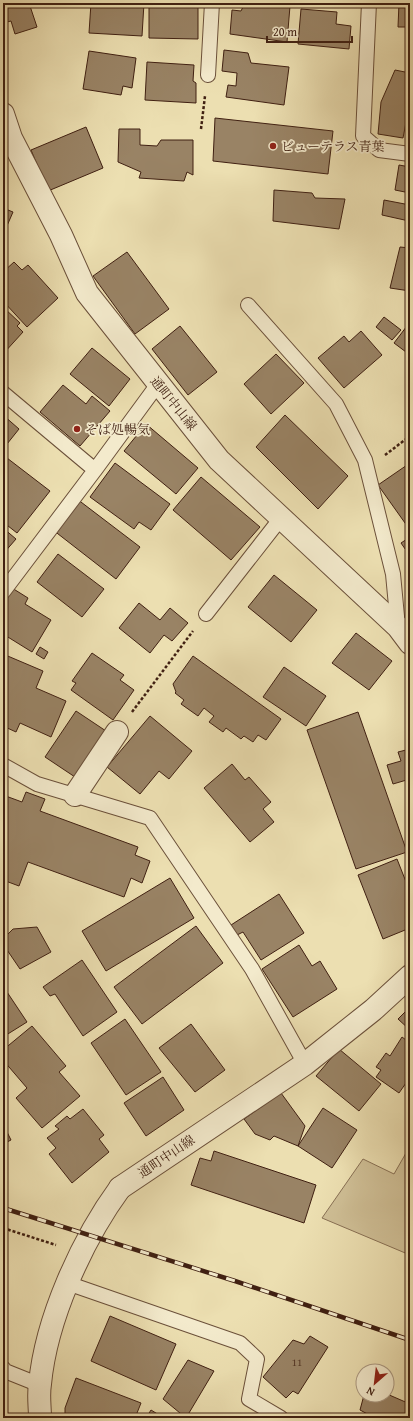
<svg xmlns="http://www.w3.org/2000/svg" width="413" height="1421" font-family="'Gentium Book Plus','Noto Serif JP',serif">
	<rect width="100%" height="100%" fill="#ecdfb1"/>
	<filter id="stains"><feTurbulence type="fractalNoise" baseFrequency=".005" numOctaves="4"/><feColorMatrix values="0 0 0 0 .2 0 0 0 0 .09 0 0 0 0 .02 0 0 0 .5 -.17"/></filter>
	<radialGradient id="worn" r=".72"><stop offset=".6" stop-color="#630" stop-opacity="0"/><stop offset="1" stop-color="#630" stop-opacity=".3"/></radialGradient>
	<path fill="#cfbf96" stroke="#887054" d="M410,1146V1255L322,1218L363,1159L394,1174Z"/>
	<path fill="#998365" stroke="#402012" d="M3,3H29L37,27L15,34L11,21L3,23Z
		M91,3H144L142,36L89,33Z
		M149,3L198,4V39L149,38Z
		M245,3L290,6L287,42L230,34L232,10L241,11Z
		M305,3H340V5Z
		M399,3H410V27H398Z
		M301,9L337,12L336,24L351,26L349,49L298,44Z
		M224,50L248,53L251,63L289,67L284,105L226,97L228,85L236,86L237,73L222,71Z
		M89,51L136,58L132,88L123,86L121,95L83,89Z
		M147,62L194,65L193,81L196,83V103L145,100Z
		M395,70L410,73V117H407L403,138L378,134L381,102Z
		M215,118L333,131L328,174L213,161Z
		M86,127L103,168L48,191L31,150Z
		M119,129H140V145L157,146L161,140H193V175L187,172L184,181L139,178L141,172L118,162Z
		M399,165L410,167V193L395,190Z
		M274,190L312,193L315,198L345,199L339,229L273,221Z
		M384,200L410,205L409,221L382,215Z
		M3,208L13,212L3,235Z
		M400,247L410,248V291L390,288Z
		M127,252L169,309L135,334L93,276Z
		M14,262L22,270L28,265L58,298L27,327L3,301V272Z
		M3,307L20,323L17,326L23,332L3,354Z
		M384,317L401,330L392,340L376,327Z
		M410,322V355L394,343Z
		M180,326L217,372L188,395L152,349Z
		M361,331L382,355L344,388L318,358L344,336L349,342Z
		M92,348L130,379L109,406L70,374Z
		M276,354L304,383L271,414L244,384Z
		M63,385L86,404L92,396L110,411L80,446L40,412Z
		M3,415L19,429L3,449Z
		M285,415L348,476L318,509L256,447Z
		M146,424L198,468L176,494L124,451Z
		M7,458L50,491L17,533L3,522V463Z
		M115,463L170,504L151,530L139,522L134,529L90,497Z
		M410,463V530L378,485Z
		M201,477L260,527L231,560L173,510Z
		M77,499L140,547L116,579L53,530Z
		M3,528L16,539L3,554Z
		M410,537V556L401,543Z
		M58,554L104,589L82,617L37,582Z
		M274,575L317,610L291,642L248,607Z
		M12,588L28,598L25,604L51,620L32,652L3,634L5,624L3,623V602Z
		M139,603L160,620L170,608L188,623L172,641L164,635L150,653L119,628Z
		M356,633L392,661L369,690L332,663Z
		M40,647L48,652L44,659L36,654Z
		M92,653L124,675L120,680L134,690L113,720L71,690L76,683L72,681Z
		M3,654L43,671L36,688L66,701L51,737L20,723L16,732L3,726Z
		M193,656L281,719L266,740L258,735L253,742L244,736L241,739L226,728L223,732L209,722L214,716L204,708L198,716L181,704L184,700L175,693L176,692L173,684Z
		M284,667L326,696L306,726L263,697Z
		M76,711L106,731L75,777L45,757Z
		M358,712L407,852L356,869L307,730Z
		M150,716L192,751L169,779L159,771L140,794L107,767Z
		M410,749V779L393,784L387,765L401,761L398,752Z
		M232,764L245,780L249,777L271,802L263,809L274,822L250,842L204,788Z
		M26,792L45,799L40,811L138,847L135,855L150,861L142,883L131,878L124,897L28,862L19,886L3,880V795L22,802Z
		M397,859L410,892V928L383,939L358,875Z
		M170,878L194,918L106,971L82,931Z
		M279,894L304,933L261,960L243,932L237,935L231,925Z
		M196,926L223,963L142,1024L114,987Z
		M37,927L51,952L20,969L3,944V939L13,929Z
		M299,945L312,966L320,961L337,989L293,1017L262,969Z
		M82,960L117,1012L83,1036L55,994L50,996L43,987Z
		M3,986L27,1022L3,1037Z
		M410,1007V1030L398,1019Z
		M125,1019L161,1072L126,1095L91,1043Z
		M191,1024L225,1070L195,1092L159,1048Z
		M32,1026L66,1066L59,1072L80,1096L42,1128L16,1098L27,1088L3,1060V1050Z
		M402,1037L410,1043V1085L406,1083L399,1093L376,1077L381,1070L376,1067L386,1053L390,1056Z
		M339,1049L381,1084L359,1111L316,1076Z
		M163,1077L184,1110L146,1136L124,1103Z
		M281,1093L305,1126L298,1146L274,1136L270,1140L255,1134L244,1119Z
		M323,1108L357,1130L332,1168L298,1146Z
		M83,1109L104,1135L99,1139L109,1152L72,1183L49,1154L56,1148L47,1138L59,1129L55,1126L67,1116L70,1119Z
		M3,1124L11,1140L3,1144Z
		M214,1151L316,1185L304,1223L191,1185L200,1158L211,1161Z
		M110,1316L176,1344L156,1390L91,1361Z
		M310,1336L328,1347L298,1394L293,1391L286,1398L263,1377L293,1340L304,1344Z
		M188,1360L214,1371L186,1418L163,1399Z
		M76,1378L141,1403L135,1418H65V1408Z
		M387,1394L410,1404L405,1418H375L360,1410L364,1395Z
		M151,1410L164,1418H146Z"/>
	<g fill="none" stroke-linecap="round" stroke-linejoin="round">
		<g stroke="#6b503a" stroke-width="16">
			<path id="service" d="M369,3L363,136L379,150L410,154
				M208,75L212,3
				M248,305L336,404L365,460L393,574L398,627
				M3,393L95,470L158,384
				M3,592L95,470
				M206,614L281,518
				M3,765L37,784L150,818L252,969L305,1064
				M67,1283L240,1343L257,1359L249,1399L281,1418
				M3,1368L5,1371L40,1385"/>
		</g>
		<g stroke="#6b503a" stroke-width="24">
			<path id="minor" d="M3,114L11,138L61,235L87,293L219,460L398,627L410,643
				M75,795L117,732
				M120,1188L305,1064L373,1010L410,976"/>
		</g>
		<g stroke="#6b503a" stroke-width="24">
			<path id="tertiary" d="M40,1418C40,1407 38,1395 40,1384C46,1319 82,1240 120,1188"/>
		</g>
		<path stroke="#402012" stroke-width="2.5" stroke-dasharray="3 2" stroke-linecap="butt" d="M201,129L205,96
			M385,455L410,436
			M132,712L193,631
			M3,1228L56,1245"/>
		<use href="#service" stroke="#f3eacc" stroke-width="14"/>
		<use href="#minor" stroke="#f3eacc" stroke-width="22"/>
		<use href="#tertiary" stroke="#f3eacc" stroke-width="22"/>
		<g stroke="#402012" stroke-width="4.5">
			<path id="rail" d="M3,1208L235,1281L410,1340"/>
		</g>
		<use href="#rail" stroke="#f3eacc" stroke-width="3" stroke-dasharray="9" stroke-linecap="butt"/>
	</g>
	<g fill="#8f2418" stroke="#f3eacc" stroke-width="1.5">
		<circle cx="273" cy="146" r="4"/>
		<circle cx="77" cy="429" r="4"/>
	</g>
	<g text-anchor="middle" stroke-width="3.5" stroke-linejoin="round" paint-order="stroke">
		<g font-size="11" fill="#563927">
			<text x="297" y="1366">11</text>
		</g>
		<g font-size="13" fill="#402012" stroke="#f3eacc" text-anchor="start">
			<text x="281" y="151">ビューテラス青葉</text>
			<text x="85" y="434">そば処暢気</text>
		</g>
		<g font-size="13" fill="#402012" stroke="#f3eacc">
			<text transform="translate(174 403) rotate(51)" y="5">通町中山線</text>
			<text transform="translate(166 1156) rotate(-34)" y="5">通町中山線</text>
		</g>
	</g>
	<rect width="413" height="1421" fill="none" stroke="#ecdfb1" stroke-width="16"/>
	<rect x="4" y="4" width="405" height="1413" fill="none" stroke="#402012" stroke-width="2"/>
	<rect x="8" y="8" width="397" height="1405" fill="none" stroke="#402012"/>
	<g transform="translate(375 1383) rotate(208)"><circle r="19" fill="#f3eacc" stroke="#ab9982"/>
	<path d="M0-3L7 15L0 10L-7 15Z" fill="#8f2418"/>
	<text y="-6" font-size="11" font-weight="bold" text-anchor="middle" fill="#402012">N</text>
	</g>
	<path d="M267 36v6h85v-6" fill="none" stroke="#402012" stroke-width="2"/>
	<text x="273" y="36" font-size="12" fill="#402012" stroke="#f3eacc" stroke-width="3" paint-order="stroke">20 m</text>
	<rect width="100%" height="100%" filter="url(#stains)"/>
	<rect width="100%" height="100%" fill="url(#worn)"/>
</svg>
